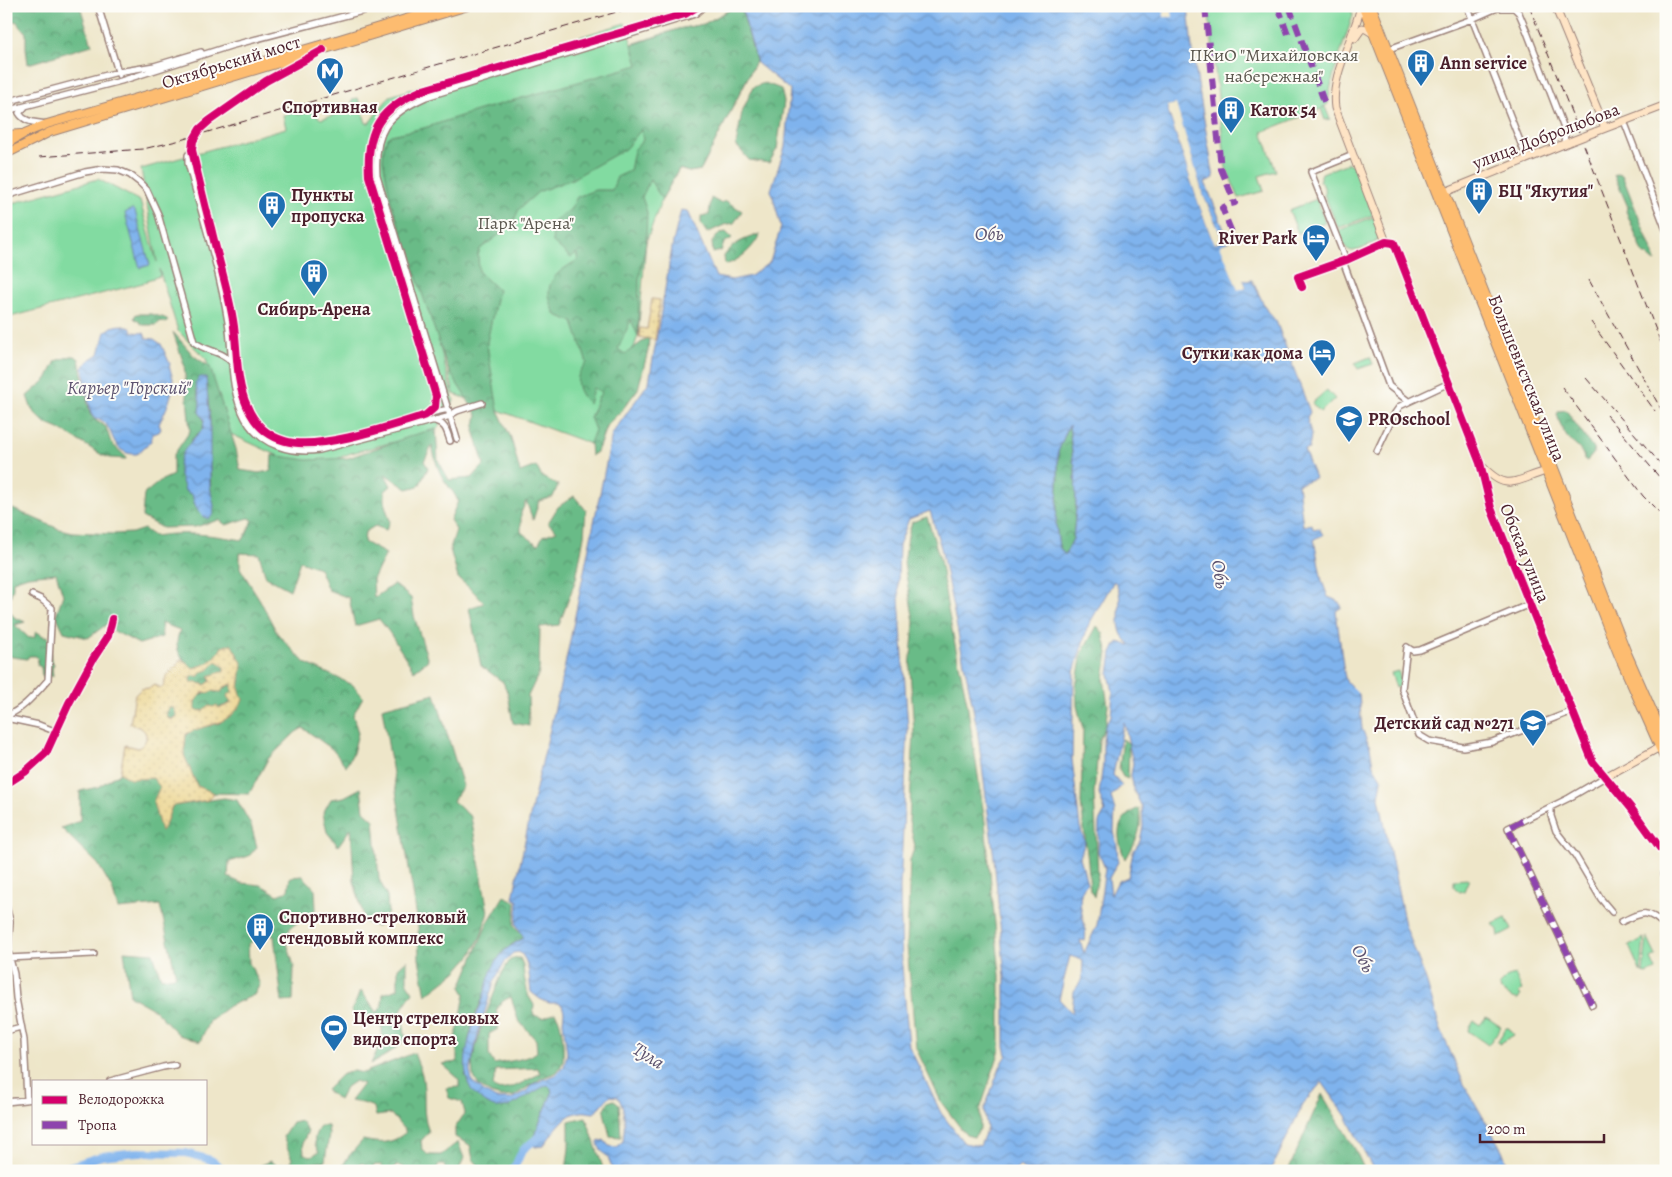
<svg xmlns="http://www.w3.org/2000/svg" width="1672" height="1177" font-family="Alegreya,serif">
	<defs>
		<pattern id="forest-crowns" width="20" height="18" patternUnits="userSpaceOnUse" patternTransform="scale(1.25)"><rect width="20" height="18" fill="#69bb87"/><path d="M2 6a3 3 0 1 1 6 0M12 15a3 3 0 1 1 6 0" fill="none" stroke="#58976f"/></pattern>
		<pattern id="sand-dots" width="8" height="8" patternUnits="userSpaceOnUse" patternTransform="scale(1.25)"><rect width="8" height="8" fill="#eeda9e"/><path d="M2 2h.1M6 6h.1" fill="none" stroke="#cebb88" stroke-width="1.8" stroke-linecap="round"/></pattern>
		<pattern id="water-waves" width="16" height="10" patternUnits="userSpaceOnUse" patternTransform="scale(1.25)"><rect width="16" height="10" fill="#7fb3ed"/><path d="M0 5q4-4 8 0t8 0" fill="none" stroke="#6a91c0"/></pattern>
	</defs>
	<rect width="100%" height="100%" fill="#fdfcf7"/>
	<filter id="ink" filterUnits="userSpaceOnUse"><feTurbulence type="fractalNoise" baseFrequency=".02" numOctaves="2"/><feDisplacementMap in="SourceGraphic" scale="10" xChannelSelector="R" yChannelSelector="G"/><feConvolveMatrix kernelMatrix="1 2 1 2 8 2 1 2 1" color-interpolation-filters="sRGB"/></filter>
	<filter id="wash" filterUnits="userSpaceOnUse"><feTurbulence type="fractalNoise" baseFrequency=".0096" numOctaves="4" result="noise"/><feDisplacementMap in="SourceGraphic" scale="20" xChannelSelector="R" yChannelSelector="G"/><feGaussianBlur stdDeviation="1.12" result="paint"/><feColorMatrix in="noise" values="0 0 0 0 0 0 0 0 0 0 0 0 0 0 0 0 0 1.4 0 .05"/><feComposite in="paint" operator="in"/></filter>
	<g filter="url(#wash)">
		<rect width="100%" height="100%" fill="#eee6c9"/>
		<path fill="#82dba1" stroke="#667d66" d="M1208,6H1350L1353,15C1344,44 1331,74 1328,104L1322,108L1325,107L1330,119L1325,120L1321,109L1262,132L1276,171L1259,176L1264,191L1239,198L1226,168Z
			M731,9L742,11L756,61L701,170L689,172L679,169L662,199L646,242L638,336L599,447L454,394L448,369L438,339L454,401L436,431L351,453L309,470L231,434L206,359L178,331L159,269L160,276L147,280V282L6,318V205L98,179L140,201L157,262L141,169L286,128L283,115L296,111L298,115L315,110V114L321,119L351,110L353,99L358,98L366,123H369L390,96L625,23L632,44L678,29L704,24Z
			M1348,163L1354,166L1373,215L1338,228L1324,194L1326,192L1322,183L1319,181L1322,173Z
			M1317,199L1325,223L1298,233L1289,210Z
			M1373,217L1381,236L1375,241L1376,242C1352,253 1348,258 1337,231Z
			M1370,357L1373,364L1358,369L1355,363Z
			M1327,390L1335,399L1320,412L1312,403Z
			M1398,671L1401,678L1399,687L1396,688L1391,673Z
			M1469,879L1464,891L1460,892L1454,887V880Z
			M1506,918L1512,930L1499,937L1498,930L1493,924Z
			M1647,937L1656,956L1651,959L1656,970L1647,974L1643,973Z
			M1644,938L1641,973L1629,946Z
			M1515,974L1522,990L1518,993L1521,995L1518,1000L1515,998L1514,999L1500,990L1501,988L1498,986L1506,978Z
			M1486,1017L1501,1027L1488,1045L1468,1031L1474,1021L1480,1025Z
			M1506,1028H1509L1514,1035L1499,1044L1497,1042Z"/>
		<path fill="url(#forest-crowns)" stroke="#5a6d59" fill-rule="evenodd" d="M6,6H80L92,45L28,64L26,48V33L16,21L6,23Z
			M731,9L742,11L756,61L701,170L689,172L679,169L662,199L650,180L642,197L647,212L646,242L639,280L638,336L631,320L618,349L625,354L649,337L648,351L638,389L622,410L606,426L597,452L591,456L590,443L595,430L590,417C595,409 595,400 602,392L593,388L589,404C576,391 572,377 587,363L573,322L556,315C541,286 551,275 578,260L576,253L571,258L552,241L555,220L570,210L577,197L595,190H612L617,177L630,171L634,150L643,140L641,130L625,149L572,179L538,192L519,209L512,225L480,249L478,255L479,272L498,290L487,342L488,351L498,410L511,438L520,472L536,466L542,477L558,485L553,497L539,501L533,520L526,501L521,513V532L538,545L543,536L557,531L548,523L558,507L574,496L586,510L584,536L576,579L559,625L540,627L539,673L528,696L529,726L513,723L508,694L503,682L481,666L469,608L484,603L474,592L458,578L450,549L456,530L450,520L458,501C455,494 452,491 447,484C438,473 435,459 432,446L424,461L428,468L419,486L407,489L385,474L391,486L385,491V505L390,521L386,530L375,526L365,532L364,542L386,554L373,579L374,598L394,584L411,598L414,616L428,660L414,671L389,632L379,619L355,626L349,598L328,590L319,568L300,561L290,590L266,577L259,554L240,553V568L260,600L277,633L305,663L353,685L363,697L353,715L358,733L353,753L346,766L332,749L303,728L296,732L268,759L249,794L214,793L197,786L184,755L186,734L201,727L220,723L243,700L239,689L242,663L231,644L222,647C215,660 207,665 193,668C179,657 173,648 180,630L161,623L162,637L139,644L114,631L107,624L88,638L64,632L56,615L63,595L56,573L28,576L13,581V588L7,607L14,617L25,622L15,625L29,638L35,637V633L37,632L45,637L48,636L51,660L54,664L52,669L53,676L44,677L42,675L41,667L37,665L38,659L36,656H29L27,659L6,656V511L13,509L59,529L73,532L114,534L132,533L144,529L154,536C188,531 210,535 243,540L253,520L249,518L226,525L219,520L195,527L162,528L142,517L144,494L160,481L173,475V456L190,431L184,364L173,332L194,356L210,367L236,449L240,470L259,473L271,471L272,455L307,460L348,458L420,433L436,429L438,460L449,480L472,478L484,465L474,430L477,415L448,369L391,202L383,160L384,147L387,138L391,135L424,128L476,111L638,65L632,45L678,29L704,24ZM206,377L210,422L209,440L211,495L196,508L192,495L185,491L184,485L192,439L203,429L204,420L199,412L200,402L196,390Z
			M765,83L781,89L784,102L777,149L769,163L749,160L736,145L742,112L753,87Z
			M1616,174L1622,175L1655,258L1656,260L1655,262L1647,255H1644L1626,211L1628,207L1614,175Z
			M711,198L720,203L726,201L742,211L734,223L724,225L707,233L701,224V216L709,215Z
			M726,232L732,238L724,243L721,251L713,253L712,242L720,233Z
			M760,234C753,249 740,260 725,265L724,256C736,241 743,240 760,234Z
			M136,314H151L165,318L168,321L166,323L161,321L156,325H143L134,318Z
			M71,356H75L79,359L90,414L94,419L106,427L111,443L125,456L126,459L110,458L102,455L59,429L45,423L32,410L27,396L47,379L56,361Z
			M1566,410L1593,449L1594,453L1587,461L1584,459C1583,449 1573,445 1567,437C1562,430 1559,421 1557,414L1559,411Z
			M1069,424L1073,461L1075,466L1076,508L1073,539L1065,555L1059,547L1056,525L1058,483V452Z
			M927,517L940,559L948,610L967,703L985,822L1000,975V1050L980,1110V1129L974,1137L966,1135L941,1102L916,1048L907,946L910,860L915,846L909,821L914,733L910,669L914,622L904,563L908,536L912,522Z
			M1097,626L1103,633L1108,653L1104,679L1108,706L1105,727L1099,740L1094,793L1098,875L1094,897L1090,890L1088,862L1081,803L1083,729L1077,706L1076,687L1082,653Z
			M217,661L224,667V671L209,678L211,681L205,685L196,682L194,684L191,683L190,680L192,676L209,667Z
			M232,684L233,688L230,704C221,707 204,712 195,710V701C201,695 207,689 217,692Z
			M435,694L463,786L453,801L471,817L488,912L481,936L471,955L456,972L426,995L419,959L418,925L412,886L382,708Z
			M165.5 713a5.5 5.5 0 1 1 11 0a5.5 5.5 0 1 1-11 0Z
			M1123,739L1129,744L1128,779L1123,777L1119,769Z
			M120,773L131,778H153L161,787L165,825L172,806L224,798L237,800L251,825L257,847L249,856L229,862L228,877L241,883L261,885L278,895L288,891L290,877L303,876L315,889L316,909L290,928L286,940L294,966L293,1001L282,1002L274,936L265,934L248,944L249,963L260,984L254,995L229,1006L209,1021L200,1042L179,1035L155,1010L130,996L124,951L153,953L161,978L176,976L160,905L118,909L112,888L98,864L61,828L80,821V791L98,787Z
			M361,788L364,811L374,820L379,879L387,896L388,913L377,927L365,922L354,881L351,828L338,846L327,832L323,813L331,799L344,797Z
			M1139,808C1143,829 1137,839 1127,857L1125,859C1116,837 1114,819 1139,808Z
			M504,896L516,902L514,925L524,938L511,945L483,998L474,1018L469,1039L466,1077L487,1104L515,1103L539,1088L548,1085L551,1088L552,1093L534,1136V1142L523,1150L516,1167L511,1171H483L473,1159L470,1145L455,1137V1128L465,1113L462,1102L449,1098L446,1088L459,1087V1079L442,1064L457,1062V1051L454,1040L459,1026L465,994L461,987L487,924Z
			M517,958H520L523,965L524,976L528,995L534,1005L533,1015L543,1018L555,1013C563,1022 564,1049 563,1061C562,1065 559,1069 557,1072L542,1078L514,1096L501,1097L491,1094L479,1086L473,1075L472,1063L481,1027L502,973L510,960ZM511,997L518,1020L536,1040L537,1052C526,1060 508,1061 494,1064L489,1055V1034L498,1029L499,1020L496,1011C500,1003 503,1000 511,997ZM538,1068L540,1074C525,1080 511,1092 495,1089L493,1086L496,1070Z
			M407,960V983L413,992L401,1010L406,1040L388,1054L371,1064L382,1039V1026L368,1025L351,1011L361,991L377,1013L382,1006L383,994L398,989V968Z
			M414,1053C417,1062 422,1071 423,1080C426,1101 421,1111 429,1132L421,1141L422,1149L428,1155H441L458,1142L464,1158L460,1167L461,1171H446L444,1165H438L436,1171H402L403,1167L397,1165L391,1171H381L382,1165H374L371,1171H365L366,1165L361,1163L355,1168L354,1171H325L333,1165L342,1167L348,1157L363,1140C381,1144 392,1144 406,1132L391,1114L376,1116L374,1107L363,1103L350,1101L363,1084L355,1081L346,1087L339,1100L326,1090L341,1075L353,1071L363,1073Z
			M1322,1094L1355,1149L1365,1171H1288Z
			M614,1100L619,1104L621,1137L610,1136L604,1112L608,1102Z
			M586,1117L604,1171H566L569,1148V1121Z
			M301,1121L308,1131L303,1142L304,1154L311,1156L319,1152C312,1142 314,1136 320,1126H328L329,1135L325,1161L300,1165L285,1171H261L258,1167L270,1161L277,1165L291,1163L292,1159L283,1137L292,1123Z"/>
		<path fill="url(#sand-dots)" stroke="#9c7c64" fill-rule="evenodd" d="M652,299L660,300L655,340L639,337L640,328L647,329Z
			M231,644L242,663L239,689L243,700C229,727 210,722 186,734L184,755L197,786L214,793L208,800L172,806L165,825L161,831L153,802L160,787L153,778L130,779L120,773L125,745L138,748C146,744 150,734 141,728C138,726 134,726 130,724L135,695L141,689L150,688L154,685L162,688C164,686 164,683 165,680C167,672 177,668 181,659L193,668C207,665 215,660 222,647ZM217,661L224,667V671L209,676L211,681L205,685L196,682L194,683H191L190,680L192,676H199L201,672L208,670ZM232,684V692L227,696L231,702L230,704L220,708L216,705L214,707L208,706L203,711L195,710V701L204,692L210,693L212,691L221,692L224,687ZM173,707L177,716L171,720L168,718L166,713L169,708Z"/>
		<path fill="url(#water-waves)" stroke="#64698c" fill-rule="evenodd" d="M741,6H1188L1192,49L1214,178L1205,182L1229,242L1221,245L1238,289L1246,287L1243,279L1246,281L1252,280L1267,311L1276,321L1310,412L1307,418L1311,435L1309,449L1304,450L1315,478L1298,484L1303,526L1312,524L1313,529L1319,528L1323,535L1314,539L1322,581L1328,597L1338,601L1342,607L1336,611L1344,673L1346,681L1359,694L1362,729L1370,747L1373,765L1382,780L1379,797L1405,925L1426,980L1440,1028L1464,1084L1502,1150L1510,1171H1374L1346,1116L1322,1082L1303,1104L1276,1160L1269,1171H1025L1020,1166L1015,1171H612C610,1152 599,1154 598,1142L604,1140L609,1146L616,1147L623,1141C625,1125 626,1111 618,1097L610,1096C603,1102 601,1108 594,1113C590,1113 585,1111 581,1112C565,1112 552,1135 543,1146L535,1147L534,1136L552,1093L551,1088L548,1085C534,1090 512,1109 500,1108C492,1108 485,1102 479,1098C451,1076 473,1026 483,998C488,982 489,971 500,956C506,948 515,943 524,938L516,924L518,901L513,898L534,797L565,665L612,434L649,382L673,242L681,210L688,211L716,277L732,280L751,276L770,262L781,227L771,190L785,147L790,90L757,63ZM1175,104L1203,195L1223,240L1214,244L1197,199L1167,107ZM1069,425L1073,461L1075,466L1076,508L1073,539L1065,555L1059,547L1056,525L1058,483V452ZM930,511L941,548L977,728L994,858L1005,978V1046L1007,1055L1000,1067L984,1110L987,1128L980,1146L964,1143L941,1113L909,1046L902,966L900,888L908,728L898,583L899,545L909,519ZM1114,581C1126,595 1114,618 1122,635C1124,638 1128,642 1130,645L1118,642L1112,652L1109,674L1113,692L1111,716L1105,726L1103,741V764L1099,794L1105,811L1099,822L1098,852L1105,868L1097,925L1084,953L1080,940L1085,941C1089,921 1071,901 1087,883L1080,857L1085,842L1080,827L1072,759L1074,672L1088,626ZM1124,722L1133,763L1131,775L1134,791L1142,807L1143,826L1140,841L1133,852L1128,877L1118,881L1111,895L1109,878L1118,862L1117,846L1114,831L1115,810L1111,797L1122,785L1113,775ZM519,952C530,960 529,979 531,992L540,999L549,1003H558L562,1005L564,1012L563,1022L567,1053L564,1066L557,1074L533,1084L526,1091L511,1099H496L484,1092L472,1081L470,1071L479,1030L494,982L505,961L513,953ZM1070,956L1083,960L1082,980L1074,991L1072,1013L1059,999Z
			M132,209L135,211L150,265L140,268L125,213Z
			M120,325L131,328L133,332L144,333L146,338L154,339L161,344L170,364C168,369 173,374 173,380C173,396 166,410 159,424L161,429L159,432L153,434L151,441L137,454C133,454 128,454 125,452C109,445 113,419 94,418L91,414L83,368L88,361L99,354L105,332L112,327Z
			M200,377H206L210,422V487L214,506L213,515L208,519C197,514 195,505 192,495L185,491C183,483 179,475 179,467C179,452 194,438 203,429L204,420L199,412L200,402L195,383Z"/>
		<path fill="#eee6c9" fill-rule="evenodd" d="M1163,6H1171L1173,17H1164Z
			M1176,104L1203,195L1223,240L1214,244L1197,199L1167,106ZM1174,107L1201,196L1220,239L1215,241L1182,148L1170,108Z
			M1229,242L1230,244L1224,247L1239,287L1243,285L1241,278H1246L1243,279L1246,287L1238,290L1220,245Z"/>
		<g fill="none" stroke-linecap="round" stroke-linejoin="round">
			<path stroke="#7fb3ed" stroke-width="8" d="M55,1171L102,1156L137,1152L186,1153L211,1160L225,1171
				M511,1171C518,1165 518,1155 524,1149C529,1144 535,1141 540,1135"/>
		</g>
	</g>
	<g filter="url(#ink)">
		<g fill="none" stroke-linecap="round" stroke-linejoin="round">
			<g stroke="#9c827a" stroke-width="8">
				<path id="street" d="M98,6L119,75
					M1467,6L1527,159
					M1512,6L1519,13L1527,32L1565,131L1564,145
					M1389,49L1472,19L1497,8H1512
					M314,55L266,81L209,121L200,129L193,141L192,150C198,176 204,202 210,228C218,258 228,288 233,319C237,345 235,373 244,398C248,411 255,424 266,432C290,451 324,443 350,436C370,431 423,421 435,407L436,396L369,176C366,129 380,108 423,90L685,14L698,6
					M6,102L118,72L154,66L201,52
					M25,107L19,113C25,123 36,122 46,124
					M6,111L121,81L230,46L382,6
					M1624,121L1666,230
					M192,150L188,155V163C202,215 219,268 228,322C233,354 229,388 245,418C260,446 291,454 320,450L447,417L457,411L482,403
					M6,196L85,172L103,169L118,170L130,175L139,182L147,190L158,214L194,342C207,352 223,351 231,362
					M1346,260L1311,172L1353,155
					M1343,261L1389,386L1408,401
					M1302,287L1298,277L1346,260L1386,242
					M431,413L444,410H449
					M435,421C446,424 447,432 450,441
					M457,439L377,176C374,132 386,115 426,97L686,17L695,14L704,6
					M1377,451L1395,413L1400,406L1449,383
					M1530,604L1420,650L1413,651L1407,647L1402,689L1419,735L1429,741L1463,747L1492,742L1573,711
					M6,716C24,709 36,693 48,680L52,608L41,599L32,595
					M6,718L39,725L57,732
					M6,766L8,783
					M6,786L8,783L25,772L46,753L69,703L93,659L108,636L112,619
					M1551,807V816L1556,831L1575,855L1601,899L1612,912
					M1666,868L1663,874L1666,879
					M6,906L10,921L8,951L14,974L16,998L24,1040L27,1099
					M1621,922C1642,912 1648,908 1666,927
					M7,958L94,954
					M1592,1005L1508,828L1569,798L1605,777L1631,808L1660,848L1666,853
					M6,1031L21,1027
					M110,1081L163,1067L175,1065
					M6,1102L34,1099"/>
			</g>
			<g stroke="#9c827a" stroke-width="9">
				<path id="secondary" d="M1361,6C1354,38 1330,76 1335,108L1386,242L1394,243L1480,463L1491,508L1593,762L1605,777L1660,747
					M1555,6L1605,128
					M1355,38L1362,28L1366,29L1374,34
					M1595,132L1666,105
					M1440,194L1569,142
					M1480,464C1507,493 1513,481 1546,471"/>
			</g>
			<g stroke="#9c827a" stroke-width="10">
				<path id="primary" d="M6,135L21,134
					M6,144L25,133L47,124L320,45L448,6
					M6,154L50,132L468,6"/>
			</g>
			<g stroke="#9c827a" stroke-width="11">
				<path id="highway" d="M1363,6L1619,655L1666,761
					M1371,6L1626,652L1666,743"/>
			</g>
			<use href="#street" stroke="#fff" stroke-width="5"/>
			<use href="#secondary" stroke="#fee4c5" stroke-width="7"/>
			<use href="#primary" stroke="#fdbc6f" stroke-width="8"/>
			<use href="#highway" stroke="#fdbc6f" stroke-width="9"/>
			<path stroke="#4a1f2b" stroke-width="1" stroke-dasharray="8 4" stroke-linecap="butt" d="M1529,6L1579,132
				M1584,145L1666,356
				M39,157L143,149L177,141L637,6
				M1589,280L1666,418
				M1591,322L1655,411
				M1586,378L1666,470
				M1562,387L1643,496L1666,519
				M1607,415L1666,485
				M1664,456L1666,458"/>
			<g stroke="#9c827a" stroke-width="9" stroke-linecap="butt">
				<path id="secondary-bridge" d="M1569,142L1595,132"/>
			</g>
			<use href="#secondary-bridge" stroke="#fee4c5" stroke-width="7"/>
			<path stroke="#8e44ad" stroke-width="6" stroke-dasharray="12 6" stroke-linecap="butt" d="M1205,6L1221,169L1235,203L1231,204
				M1278,6L1288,34
				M1289,6L1325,104
				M1226,206L1222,208L1235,240
				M1522,821L1508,828L1592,1005"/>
			<g stroke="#fdfcf7" stroke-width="11">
				<path id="cycleway" d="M323,50L266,81L209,121L200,129L193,141L192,150C198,176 204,202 211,228C218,259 228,289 233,320C238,349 235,380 247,406C254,423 267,436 285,441C319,451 391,426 426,415L435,407L436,396L369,176C366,129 380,108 423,90L685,14L698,6
					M1302,287L1298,277L1346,260L1386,242L1394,243L1480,463L1491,508L1593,762L1631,808L1660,848L1666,853
					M6,786L8,783L25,772L46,753L69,703L93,659L108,636L112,619"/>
			</g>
			<use href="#cycleway" stroke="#d6006c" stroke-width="8"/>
		</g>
	</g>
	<defs>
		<g id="building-pin" transform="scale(1.4375)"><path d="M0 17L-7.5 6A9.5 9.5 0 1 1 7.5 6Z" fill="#1f6fb2" stroke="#fdfcf7"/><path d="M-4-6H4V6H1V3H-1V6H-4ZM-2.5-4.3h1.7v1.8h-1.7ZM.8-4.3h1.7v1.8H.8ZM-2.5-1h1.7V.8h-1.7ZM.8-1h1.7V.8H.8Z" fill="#fff"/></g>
		<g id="metro-pin" transform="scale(1.4375)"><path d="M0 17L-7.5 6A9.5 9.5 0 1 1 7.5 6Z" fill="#1f6fb2" stroke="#fdfcf7"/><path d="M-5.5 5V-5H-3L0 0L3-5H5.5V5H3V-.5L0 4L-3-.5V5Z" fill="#fff"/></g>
		<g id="hotel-pin" transform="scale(1.4375)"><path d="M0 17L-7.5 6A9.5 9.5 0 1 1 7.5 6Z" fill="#1f6fb2" stroke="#fdfcf7"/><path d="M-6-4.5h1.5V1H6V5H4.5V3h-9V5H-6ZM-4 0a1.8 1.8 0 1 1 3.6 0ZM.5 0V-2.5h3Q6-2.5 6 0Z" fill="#fff"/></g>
		<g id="school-pin" transform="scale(1.4375)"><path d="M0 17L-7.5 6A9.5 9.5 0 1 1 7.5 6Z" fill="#1f6fb2" stroke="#fdfcf7"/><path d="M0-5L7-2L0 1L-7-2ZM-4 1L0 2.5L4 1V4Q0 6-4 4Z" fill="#fff"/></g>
		<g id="stadium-pin" transform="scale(1.4375)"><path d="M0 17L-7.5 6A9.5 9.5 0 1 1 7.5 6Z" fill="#1f6fb2" stroke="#fdfcf7"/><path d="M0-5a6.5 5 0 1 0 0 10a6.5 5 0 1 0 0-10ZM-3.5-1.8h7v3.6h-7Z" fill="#fff"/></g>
	</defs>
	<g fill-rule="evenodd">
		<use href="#building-pin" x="1421" y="63"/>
		<use href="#metro-pin" x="330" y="71"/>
		<use href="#building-pin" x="1231" y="110"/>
		<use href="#building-pin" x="1479" y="191"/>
		<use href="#building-pin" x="272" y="205"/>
		<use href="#hotel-pin" x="1316" y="238"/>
		<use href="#building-pin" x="314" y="273"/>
		<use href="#hotel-pin" x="1322" y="353"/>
		<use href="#school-pin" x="1349" y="419"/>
		<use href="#school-pin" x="1533" y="723"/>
		<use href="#building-pin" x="260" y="927"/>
		<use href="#stadium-pin" x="334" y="1028"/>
	</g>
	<g text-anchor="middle" stroke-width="4" stroke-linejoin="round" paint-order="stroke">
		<g font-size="18" fill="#5b574e" stroke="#fdfcf7">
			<text x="1274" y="61">ПКиО "Михайловская<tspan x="1274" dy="21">набережная"</tspan></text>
			<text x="526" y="229">Парк "Арена"</text>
		</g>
		<g font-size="18" fill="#4a1f2b" stroke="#fdfcf7">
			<text transform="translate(231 62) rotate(-17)" y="6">Октябрьский мост</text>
			<text transform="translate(1546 136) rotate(-21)" y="6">улица Добролюбова</text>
			<text transform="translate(1527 378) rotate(68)" y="6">Большевистская улица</text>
			<text transform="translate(1525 553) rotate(68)" y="6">Обская улица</text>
		</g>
		<g font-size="18" font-weight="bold" fill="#4a1f2b" stroke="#fdfcf7" text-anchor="start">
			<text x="1440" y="69">Ann service</text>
			<text x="330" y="113" text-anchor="middle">Спортивная</text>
			<text x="1250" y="116">Каток 54</text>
			<text x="1498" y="197">БЦ "Якутия"</text>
			<text x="291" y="201">Пункты<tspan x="291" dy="21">пропуска</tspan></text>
			<text x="1297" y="244" text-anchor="end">River Park</text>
			<text x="314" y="315" text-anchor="middle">Сибирь-Арена</text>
			<text x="1303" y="359" text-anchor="end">Сутки как дома</text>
			<text x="1368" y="425">PROschool</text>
			<text x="1514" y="729" text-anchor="end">Детский сад №271</text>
			<text x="279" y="923">Спортивно-стрелковый<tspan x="279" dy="21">стендовый комплекс</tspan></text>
			<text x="353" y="1024">Центр стрелковых<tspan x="353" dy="21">видов спорта</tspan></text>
		</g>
		<g font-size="19" font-style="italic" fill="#5d536f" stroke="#fdfcf7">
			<text x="989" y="240">Обь</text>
			<text x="129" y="394">Карьер "Горский"</text>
			<text transform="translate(1221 574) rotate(81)" y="7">Обь</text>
			<text transform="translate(1364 958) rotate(63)" y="7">Обь</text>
			<text transform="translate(649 1055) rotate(32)" y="7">Тула</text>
		</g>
	</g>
	<rect width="1672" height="1177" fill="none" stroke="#fdfcf7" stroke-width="25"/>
	<rect x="32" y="1080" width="175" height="65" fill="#fdfcf7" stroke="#b5a4a5"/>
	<rect x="42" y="1096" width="25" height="8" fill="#d6006c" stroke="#b5a4a5"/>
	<text x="78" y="1104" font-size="15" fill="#4a1f2b">Велодорожка</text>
	<rect x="42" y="1121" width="25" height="8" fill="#8e44ad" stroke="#b5a4a5"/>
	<text x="78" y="1130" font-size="15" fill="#4a1f2b">Тропа</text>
	<path d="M1480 1134v8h124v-8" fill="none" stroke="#4a1f2b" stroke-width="2.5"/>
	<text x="1487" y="1134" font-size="15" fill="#4a1f2b" stroke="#fdfcf7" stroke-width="4" paint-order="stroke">200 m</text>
</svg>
